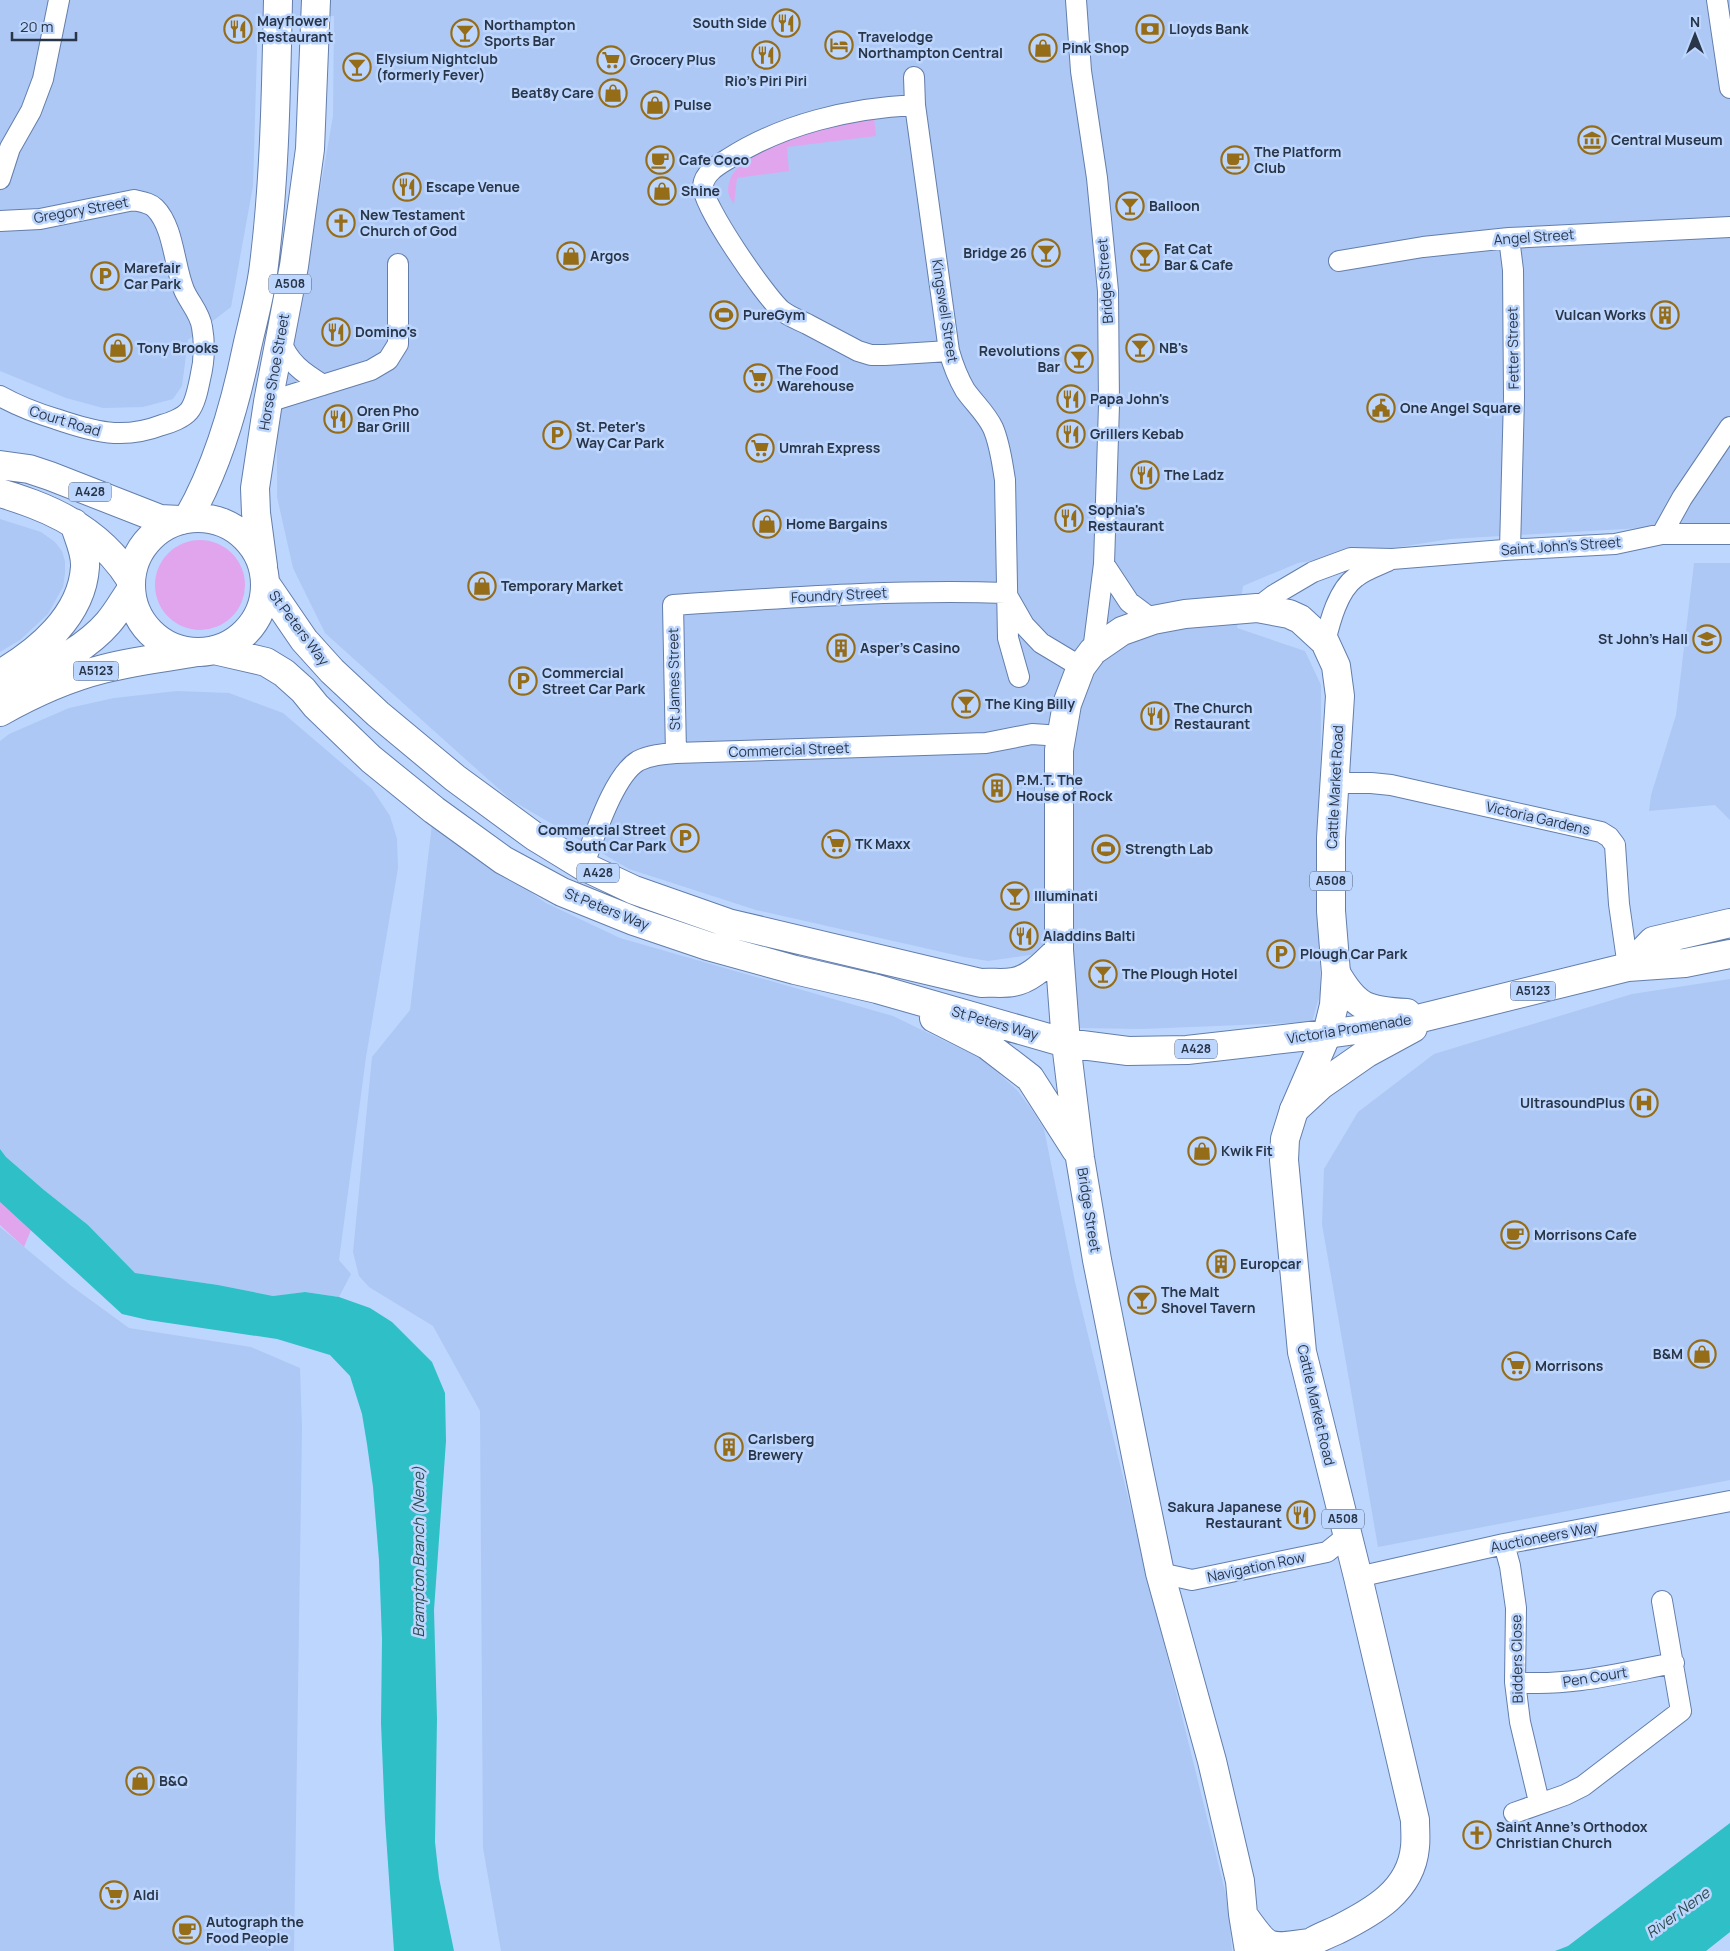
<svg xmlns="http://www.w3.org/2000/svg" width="1730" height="1951" font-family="Manrope,sans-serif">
	<rect width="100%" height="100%" fill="#bdd6fe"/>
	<path fill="#adc8f4" d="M0,0H1730V525H1693L1450,539L1298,563L1243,586L1237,628L1305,651L1321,685L1320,994L1312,1022L1142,1029L1077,1028L1072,949L988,961L964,957L756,910L629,869L511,800L325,633L293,568L277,497V436L333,116L334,16H258L253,186L231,307L188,340L182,386L173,399L143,407L103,408L66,398L0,371Z
		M0,519L41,532L55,542L62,551L65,561V573L63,587L48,614L20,640L0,652Z
		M1694,563H1730V820L1715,805L1649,811L1651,795L1676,715Z
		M177,691L229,693L283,713L372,789L390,816L397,839L398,868L366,1057L339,1260L351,1274L339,1297L305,1292L273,1296L218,1285L135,1273L88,1225L44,1190L6,1157L0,1149V741L9,734L69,708L114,698Z
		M432,824L546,903L620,938L893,1016L984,1060L1017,1090L1032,1110L1044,1129L1075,1282L1228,1903L1232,1951H501L483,1848L480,1411L433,1326L369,1287L359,1276L353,1252L372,1057L410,1010Z
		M1730,979V1480L1378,1547L1322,1224L1324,1169L1358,1112L1434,1054L1632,994Z
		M0,1227L70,1285L129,1328L251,1347L300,1368L302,1428L294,1951H0Z"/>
	<path fill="#e1a5ee" d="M874,117L876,136L787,147L789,171L737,178L734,204C728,197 727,191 729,183C738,143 840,124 874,117Z
		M155 585a45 45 0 1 1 90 0a45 45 0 1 1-90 0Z
		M0,1202L31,1230L24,1247L0,1225Z"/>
	<path fill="#2fbfc6" d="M0,1149L6,1157L44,1190L88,1225L135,1273L218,1285L273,1296L305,1292L339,1297L370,1308L392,1322L432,1362L445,1393L446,1441L434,1610L437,1719L435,1842L439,1878L454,1951H394L385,1820L381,1723L382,1639L379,1560L373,1487L367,1444L362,1414L350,1376L330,1355L277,1339L148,1320L122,1314L0,1202Z
		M1730,1823V1932L1706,1951H1555L1568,1946Z"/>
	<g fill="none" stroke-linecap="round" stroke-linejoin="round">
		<g stroke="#637eac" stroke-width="22">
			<path id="street" d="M1076,0L1081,71L1097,178L1108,291L1109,405L1104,564L1093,651
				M1717,0L1730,88
				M914,77L915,105L949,351C953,365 958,378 965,390C974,403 986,413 993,428C1000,444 1002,462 1005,480L1008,638L1019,677
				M915,105C851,108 782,124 728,159C718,165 704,173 703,186C701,204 765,296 781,310C788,316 799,320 807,324C824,333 841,342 858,351L871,355H885L949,351
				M0,179L10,148L31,111L43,79L59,0
				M0,221L40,219L134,200C142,202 150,203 155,208C174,227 174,266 184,290C189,302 200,313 202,327C205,344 204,363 200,379C198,389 195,404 189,411C183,418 170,423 162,425C123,440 94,432 56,419C36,413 18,406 0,396
				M1509,238L1513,270L1514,397L1510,549
				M1339,261L1423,247L1509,238L1730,227
				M280,340C289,363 302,372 323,385
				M268,402L371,370L388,360L398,344V264
				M1662,534L1682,498L1730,427
				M1104,564L1129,602L1153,620
				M1008,597L1024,625L1041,643L1081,667
				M1257,608L1274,595L1313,572L1351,558L1392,559L1504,550L1615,544L1662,534H1730
				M1325,642C1330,621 1338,590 1356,577C1365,570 1377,566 1388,561
				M676,753L673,605C783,598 895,589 1006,593
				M1334,783H1371L1391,785L1601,832L1609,837L1615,845L1619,904L1628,967
				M583,866C594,839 613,776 638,761C650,755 663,754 676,753L986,743L1032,734L1061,736
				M1504,1544L1510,1566L1516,1608L1515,1682L1520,1722L1539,1802
				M1160,1573L1192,1580L1327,1552L1347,1536
				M1358,1577L1504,1544L1730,1501
				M1515,1682C1569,1687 1621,1673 1674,1663
				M1514,1813L1565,1795L1583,1786L1681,1711L1662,1601"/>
		</g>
		<g stroke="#637eac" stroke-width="30">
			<path id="primary" d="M0,465L29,469L50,476L160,519L180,520
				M0,493C11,496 22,500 33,504C73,519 108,543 131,580
				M0,674C38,652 82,616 85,567C86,552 78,537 74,523
				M10,688C42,670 84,651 108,623C117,613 123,601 131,590
				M0,712C32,694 67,678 103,669C134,661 166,657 198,652
				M1628,967L1653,941L1730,923
				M1336,973C1356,1008 1367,1011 1407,1013
				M1327,1034L1393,1025L1628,967L1685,963L1730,954
				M1294,1110L1321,1085L1367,1053L1413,1028"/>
		</g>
		<g stroke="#637eac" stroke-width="30">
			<path id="highway" d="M131 585a67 67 0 1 1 134 0a67 67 0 1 1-134 0Z
				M188,518C218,466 235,406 247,347C253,320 261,292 264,265C275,177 276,88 278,0
				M263,566L256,513L255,488L268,402L294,266L310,149L316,0
				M265,583L304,640L332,671L378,714L455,778L534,836L583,866L634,890L728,923L981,983C991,982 1003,984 1013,982C1032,979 1046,962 1059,950
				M214,650L266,662L284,673L303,690L316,706L371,759L434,810L503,860L562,892L634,921L708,946L795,970L877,989L1066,1043L1128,1051L1187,1050L1327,1034
				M934,1018L987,1045L1030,1078L1076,1150
				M1244,1916C1268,1950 1267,1949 1308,1943
				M1249,1951L1243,1914L1240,1881L1212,1761L1160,1573L1138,1466L1097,1260L1080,1158L1066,1043L1059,950V750L1067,704L1081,667L1093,651L1122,631L1153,620L1185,614L1257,608L1289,614L1300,619L1325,642L1336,666L1340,696L1331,838V911L1336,973L1334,1005L1327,1034L1294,1110L1285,1139L1284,1160L1302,1352L1358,1577L1415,1820C1415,1829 1416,1838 1415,1847C1411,1891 1373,1912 1337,1930C1324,1936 1311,1940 1301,1951"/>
		</g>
		<use href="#street" stroke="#fff" stroke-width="20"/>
		<use href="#primary" stroke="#fff" stroke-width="28"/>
		<use href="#highway" stroke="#fff" stroke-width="28"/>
	</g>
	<defs>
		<g id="restaurant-ring" transform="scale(1.4375)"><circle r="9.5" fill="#bdd6fe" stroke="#956c17" stroke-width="1.5"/><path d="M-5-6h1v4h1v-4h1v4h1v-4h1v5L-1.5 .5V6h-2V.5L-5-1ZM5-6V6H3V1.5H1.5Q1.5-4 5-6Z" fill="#956c17"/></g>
		<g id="bank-ring" transform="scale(1.4375)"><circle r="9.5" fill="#bdd6fe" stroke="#956c17" stroke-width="1.5"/><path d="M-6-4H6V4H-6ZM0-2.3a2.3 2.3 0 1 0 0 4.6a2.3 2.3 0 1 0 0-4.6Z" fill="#956c17"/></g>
		<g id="bar-ring" transform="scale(1.4375)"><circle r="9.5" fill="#bdd6fe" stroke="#956c17" stroke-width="1.5"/><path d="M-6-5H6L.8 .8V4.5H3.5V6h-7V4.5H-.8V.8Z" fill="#956c17"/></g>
		<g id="hotel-ring" transform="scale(1.4375)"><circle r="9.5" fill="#bdd6fe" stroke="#956c17" stroke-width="1.5"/><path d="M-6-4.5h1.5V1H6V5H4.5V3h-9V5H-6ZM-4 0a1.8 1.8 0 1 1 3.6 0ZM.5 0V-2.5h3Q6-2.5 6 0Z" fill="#956c17"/></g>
		<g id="shop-ring" transform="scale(1.4375)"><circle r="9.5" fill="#bdd6fe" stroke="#956c17" stroke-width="1.5"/><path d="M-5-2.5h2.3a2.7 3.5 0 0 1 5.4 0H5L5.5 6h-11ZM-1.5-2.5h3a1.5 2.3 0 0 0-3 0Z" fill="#956c17"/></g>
		<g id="supermarket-ring" transform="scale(1.4375)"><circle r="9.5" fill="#bdd6fe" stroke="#956c17" stroke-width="1.5"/><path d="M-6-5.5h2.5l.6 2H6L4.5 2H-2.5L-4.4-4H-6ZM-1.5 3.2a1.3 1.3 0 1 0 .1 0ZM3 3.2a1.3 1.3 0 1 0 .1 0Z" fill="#956c17"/></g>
		<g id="museum-ring" transform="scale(1.4375)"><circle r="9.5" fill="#bdd6fe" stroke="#956c17" stroke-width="1.5"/><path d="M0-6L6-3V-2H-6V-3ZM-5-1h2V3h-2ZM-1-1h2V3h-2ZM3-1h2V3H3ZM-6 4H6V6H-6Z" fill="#956c17"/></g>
		<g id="cafe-ring" transform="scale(1.4375)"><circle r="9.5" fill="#bdd6fe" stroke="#956c17" stroke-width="1.5"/><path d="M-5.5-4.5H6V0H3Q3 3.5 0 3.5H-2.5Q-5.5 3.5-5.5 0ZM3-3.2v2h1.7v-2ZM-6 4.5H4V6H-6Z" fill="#956c17"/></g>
		<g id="church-ring" transform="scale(1.4375)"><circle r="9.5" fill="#bdd6fe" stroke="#956c17" stroke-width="1.5"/><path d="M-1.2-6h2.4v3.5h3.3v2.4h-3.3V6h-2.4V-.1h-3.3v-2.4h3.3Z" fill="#956c17"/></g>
		<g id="parking-ring" transform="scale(1.4375)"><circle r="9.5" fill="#bdd6fe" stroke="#956c17" stroke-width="1.5"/><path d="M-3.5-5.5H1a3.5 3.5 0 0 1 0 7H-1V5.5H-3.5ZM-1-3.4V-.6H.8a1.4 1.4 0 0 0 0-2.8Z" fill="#956c17"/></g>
		<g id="stadium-ring" transform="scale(1.4375)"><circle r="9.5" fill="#bdd6fe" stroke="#956c17" stroke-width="1.5"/><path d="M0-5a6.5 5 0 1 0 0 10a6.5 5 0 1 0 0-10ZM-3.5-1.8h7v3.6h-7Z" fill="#956c17"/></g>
		<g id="building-ring" transform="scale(1.4375)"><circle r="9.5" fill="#bdd6fe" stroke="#956c17" stroke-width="1.5"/><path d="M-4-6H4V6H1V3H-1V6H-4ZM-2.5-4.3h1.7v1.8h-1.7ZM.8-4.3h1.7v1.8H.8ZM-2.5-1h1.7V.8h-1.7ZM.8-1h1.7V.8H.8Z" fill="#956c17"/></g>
		<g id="civic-ring" transform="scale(1.4375)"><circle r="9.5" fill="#bdd6fe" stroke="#956c17" stroke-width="1.5"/><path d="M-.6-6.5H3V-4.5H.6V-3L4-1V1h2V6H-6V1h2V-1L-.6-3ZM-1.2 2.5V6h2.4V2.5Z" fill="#956c17"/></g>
		<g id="university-ring" transform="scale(1.4375)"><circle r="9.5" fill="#bdd6fe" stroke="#956c17" stroke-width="1.5"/><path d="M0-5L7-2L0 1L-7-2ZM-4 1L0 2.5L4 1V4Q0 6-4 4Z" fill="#956c17"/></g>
		<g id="hospital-ring" transform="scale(1.4375)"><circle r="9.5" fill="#bdd6fe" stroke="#956c17" stroke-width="1.5"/><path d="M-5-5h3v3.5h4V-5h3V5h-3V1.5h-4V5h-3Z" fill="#956c17"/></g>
	</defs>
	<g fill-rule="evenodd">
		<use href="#restaurant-ring" x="786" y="23"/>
		<use href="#restaurant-ring" x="238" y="29"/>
		<use href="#bank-ring" x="1150" y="29"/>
		<use href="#bar-ring" x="465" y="33"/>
		<use href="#hotel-ring" x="839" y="45"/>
		<use href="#shop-ring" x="1043" y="48"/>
		<use href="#restaurant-ring" x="766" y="55"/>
		<use href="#supermarket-ring" x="611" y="60"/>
		<use href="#bar-ring" x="357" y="67"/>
		<use href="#shop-ring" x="613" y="93"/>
		<use href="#shop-ring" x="655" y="105"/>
		<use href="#museum-ring" x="1592" y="140"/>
		<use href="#cafe-ring" x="660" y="160"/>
		<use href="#cafe-ring" x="1235" y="160"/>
		<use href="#restaurant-ring" x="407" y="187"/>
		<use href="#shop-ring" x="662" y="191"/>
		<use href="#bar-ring" x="1130" y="206"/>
		<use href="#church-ring" x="341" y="223"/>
		<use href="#bar-ring" x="1046" y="253"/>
		<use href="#shop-ring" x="571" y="256"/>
		<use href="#bar-ring" x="1145" y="257"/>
		<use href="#parking-ring" x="105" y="276"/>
		<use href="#stadium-ring" x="724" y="315"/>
		<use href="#building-ring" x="1665" y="315"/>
		<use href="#restaurant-ring" x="336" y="332"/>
		<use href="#shop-ring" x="118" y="348"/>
		<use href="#bar-ring" x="1140" y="348"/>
		<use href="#bar-ring" x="1079" y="359"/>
		<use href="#supermarket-ring" x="758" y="378"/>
		<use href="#restaurant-ring" x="1071" y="399"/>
		<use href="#civic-ring" x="1381" y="408"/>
		<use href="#restaurant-ring" x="338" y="419"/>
		<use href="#restaurant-ring" x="1071" y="434"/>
		<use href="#parking-ring" x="557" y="435"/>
		<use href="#supermarket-ring" x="760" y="448"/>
		<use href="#restaurant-ring" x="1145" y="475"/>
		<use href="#restaurant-ring" x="1069" y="518"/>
		<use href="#shop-ring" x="767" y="524"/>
		<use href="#shop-ring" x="482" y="586"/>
		<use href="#university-ring" x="1707" y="639"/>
		<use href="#building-ring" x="841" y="648"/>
		<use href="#parking-ring" x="523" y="681"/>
		<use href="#bar-ring" x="966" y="704"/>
		<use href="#restaurant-ring" x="1155" y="716"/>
		<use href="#building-ring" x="997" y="788"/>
		<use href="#parking-ring" x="685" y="838"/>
		<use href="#supermarket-ring" x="836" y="844"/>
		<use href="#stadium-ring" x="1106" y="849"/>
		<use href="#bar-ring" x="1015" y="896"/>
		<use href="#restaurant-ring" x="1024" y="936"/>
		<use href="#parking-ring" x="1281" y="954"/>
		<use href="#bar-ring" x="1103" y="974"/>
		<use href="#hospital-ring" x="1644" y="1103"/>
		<use href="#shop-ring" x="1202" y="1151"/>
		<use href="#cafe-ring" x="1515" y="1235"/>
		<use href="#building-ring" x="1221" y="1264"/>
		<use href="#bar-ring" x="1142" y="1300"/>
		<use href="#shop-ring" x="1702" y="1354"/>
		<use href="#supermarket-ring" x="1516" y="1366"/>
		<use href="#building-ring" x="729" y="1447"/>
		<use href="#restaurant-ring" x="1301" y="1515"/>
		<use href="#shop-ring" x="140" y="1781"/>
		<use href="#church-ring" x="1477" y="1835"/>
		<use href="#supermarket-ring" x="114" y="1895"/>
		<use href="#cafe-ring" x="187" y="1930"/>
	</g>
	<g text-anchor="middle" stroke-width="5" stroke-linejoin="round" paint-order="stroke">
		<g fill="#bdd6fe" stroke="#55657f" stroke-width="1">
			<rect x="269" y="274.5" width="42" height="19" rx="4"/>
			<rect x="69" y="482.5" width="42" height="19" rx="4"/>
			<rect x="73.5" y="661.5" width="45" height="19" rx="4"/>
			<rect x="577" y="863.5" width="42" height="19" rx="4"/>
			<rect x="1310" y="871.5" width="42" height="19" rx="4"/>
			<rect x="1510.5" y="981.5" width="45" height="19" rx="4"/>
			<rect x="1175" y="1039.5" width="42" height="19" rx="4"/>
			<rect x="1322" y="1509.5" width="42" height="19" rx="4"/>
		</g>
		<g font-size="12" font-weight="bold" fill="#293548">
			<text x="290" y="288">A508</text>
			<text x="90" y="496">A428</text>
			<text x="96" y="675">A5123</text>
			<text x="598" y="877">A428</text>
			<text x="1331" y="885">A508</text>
			<text x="1533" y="995">A5123</text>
			<text x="1196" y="1053">A428</text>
			<text x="1343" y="1523">A508</text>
		</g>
		<g font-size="14" font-weight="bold" fill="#293548" stroke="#bdd6fe" text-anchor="start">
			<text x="257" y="26">Mayflower<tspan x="257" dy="16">Restaurant</tspan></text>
			<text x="767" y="28" text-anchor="end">South Side</text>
			<text x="484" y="30">Northampton<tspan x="484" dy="16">Sports Bar</tspan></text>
			<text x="1169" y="34">Lloyds Bank</text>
			<text x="858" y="42">Travelodge<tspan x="858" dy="16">Northampton Central</tspan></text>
			<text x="1062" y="53">Pink Shop</text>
			<text x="376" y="64">Elysium Nightclub<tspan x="376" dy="16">(formerly Fever)</tspan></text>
			<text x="630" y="65">Grocery Plus</text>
			<text x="766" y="86" text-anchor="middle">Rio's Piri Piri</text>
			<text x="594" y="98" text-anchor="end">Beat8y Care</text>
			<text x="674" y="110">Pulse</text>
			<text x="1611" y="145">Central Museum</text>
			<text x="1254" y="157">The Platform<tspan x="1254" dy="16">Club</tspan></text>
			<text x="679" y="165">Cafe Coco</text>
			<text x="426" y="192">Escape Venue</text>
			<text x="681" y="196">Shine</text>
			<text x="1149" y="211">Balloon</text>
			<text x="360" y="220">New Testament<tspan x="360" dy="16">Church of God</tspan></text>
			<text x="1164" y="254">Fat Cat<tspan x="1164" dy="16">Bar &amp; Cafe</tspan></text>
			<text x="1027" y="258" text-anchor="end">Bridge 26</text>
			<text x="590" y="261">Argos</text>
			<text x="124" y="273">Marefair<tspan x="124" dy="16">Car Park</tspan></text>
			<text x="743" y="320">PureGym</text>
			<text x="1646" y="320" text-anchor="end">Vulcan Works</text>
			<text x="355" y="337">Domino's</text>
			<text x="137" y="353">Tony Brooks</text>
			<text x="1159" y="353">NB's</text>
			<text x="1060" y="356" text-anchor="end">Revolutions<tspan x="1060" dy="16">Bar</tspan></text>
			<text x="777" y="375">The Food<tspan x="777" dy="16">Warehouse</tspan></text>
			<text x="1090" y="404">Papa John's</text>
			<text x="1400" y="413">One Angel Square</text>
			<text x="357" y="416">Oren Pho<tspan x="357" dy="16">Bar Grill</tspan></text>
			<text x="576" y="432">St. Peter's<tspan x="576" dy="16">Way Car Park</tspan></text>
			<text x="1090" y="439">Grillers Kebab</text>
			<text x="779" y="453">Umrah Express</text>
			<text x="1164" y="480">The Ladz</text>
			<text x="1088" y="515">Sophia's<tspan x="1088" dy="16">Restaurant</tspan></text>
			<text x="786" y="529">Home Bargains</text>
			<text x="501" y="591">Temporary Market</text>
			<text x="1688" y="644" text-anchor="end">St John's Hall</text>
			<text x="860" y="653">Asper's Casino</text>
			<text x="542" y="678">Commercial<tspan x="542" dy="16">Street Car Park</tspan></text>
			<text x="985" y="709">The King Billy</text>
			<text x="1174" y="713">The Church<tspan x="1174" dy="16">Restaurant</tspan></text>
			<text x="1016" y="785">P.M.T. The<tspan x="1016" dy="16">House of Rock</tspan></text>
			<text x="666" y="835" text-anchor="end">Commercial Street<tspan x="666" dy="16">South Car Park</tspan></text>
			<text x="855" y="849">TK Maxx</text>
			<text x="1125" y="854">Strength Lab</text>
			<text x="1034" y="901">Illuminati</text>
			<text x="1043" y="941">Aladdins Balti</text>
			<text x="1300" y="959">Plough Car Park</text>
			<text x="1122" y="979">The Plough Hotel</text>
			<text x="1625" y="1108" text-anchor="end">UltrasoundPlus</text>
			<text x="1221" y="1156">Kwik Fit</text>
			<text x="1534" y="1240">Morrisons Cafe</text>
			<text x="1240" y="1269">Europcar</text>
			<text x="1161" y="1297">The Malt<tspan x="1161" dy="16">Shovel Tavern</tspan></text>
			<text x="1683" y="1359" text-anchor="end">B&amp;M</text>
			<text x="1535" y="1371">Morrisons</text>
			<text x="748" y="1444">Carlsberg<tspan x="748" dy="16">Brewery</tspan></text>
			<text x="1282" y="1512" text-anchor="end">Sakura Japanese<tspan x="1282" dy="16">Restaurant</tspan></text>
			<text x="159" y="1786">B&amp;Q</text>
			<text x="1496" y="1832">Saint Anne's Orthodox<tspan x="1496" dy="16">Christian Church</tspan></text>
			<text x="133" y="1900">Aldi</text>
			<text x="206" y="1927">Autograph the<tspan x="206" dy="16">Food People</tspan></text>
		</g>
		<g font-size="14" fill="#293548" stroke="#bdd6fe">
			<text transform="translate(81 210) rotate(-10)" y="5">Gregory Street</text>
			<text transform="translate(1534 237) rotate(-4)" y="5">Angel Street</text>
			<text transform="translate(1105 281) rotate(-94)" y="5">Bridge Street</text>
			<text transform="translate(945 311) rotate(81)" y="5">Kingswell Street</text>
			<text transform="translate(1513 348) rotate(-91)" y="5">Fetter Street</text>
			<text transform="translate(274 372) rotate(-80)" y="5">Horse Shoe Street</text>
			<text transform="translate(65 421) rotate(17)" y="5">Court Road</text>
			<text transform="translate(1561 546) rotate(-4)" y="5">Saint John's Street</text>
			<text transform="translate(839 595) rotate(-3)" y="5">Foundry Street</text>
			<text transform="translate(299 628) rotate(53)" y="5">St Peters Way</text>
			<text transform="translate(674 679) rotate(-91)" y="5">St James Street</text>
			<text transform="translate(789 750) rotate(-2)" y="5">Commercial Street</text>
			<text transform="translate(1335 787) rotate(-87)" y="5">Cattle Market Road</text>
			<text transform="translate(1538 818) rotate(13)" y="5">Victoria Gardens</text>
			<text transform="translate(607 909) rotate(22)" y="5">St Peters Way</text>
			<text transform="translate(995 1023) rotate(16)" y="5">St Peters Way</text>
			<text transform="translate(1349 1029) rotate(-9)" y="5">Victoria Promenade</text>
			<text transform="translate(1089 1210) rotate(81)" y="5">Bridge Street</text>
			<text transform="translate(1316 1405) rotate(77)" y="5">Cattle Market Road</text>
			<text transform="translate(1544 1537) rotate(-11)" y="5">Auctioneers Way</text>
			<text transform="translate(1256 1567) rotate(-12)" y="5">Navigation Row</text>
			<text transform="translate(1517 1659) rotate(-91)" y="5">Bidders Close</text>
			<text transform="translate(1595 1677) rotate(-9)" y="5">Pen Court</text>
		</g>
		<g font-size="15" font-style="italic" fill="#2f4c4e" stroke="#bdd6fe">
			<text transform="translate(419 1552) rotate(-90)" y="5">Brampton Branch (Nene)</text>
			<text transform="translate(1678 1913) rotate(-36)" y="5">River Nene</text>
		</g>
	</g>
	<g transform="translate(1695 35)" stroke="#bdd6fe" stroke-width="4" paint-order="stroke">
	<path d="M0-4L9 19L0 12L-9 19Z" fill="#293548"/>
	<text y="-8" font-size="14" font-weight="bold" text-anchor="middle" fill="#293548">N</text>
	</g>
	<path d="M12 32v8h64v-8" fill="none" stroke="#293548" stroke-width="2.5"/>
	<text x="20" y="32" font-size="15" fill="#293548" stroke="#bdd6fe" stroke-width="4" paint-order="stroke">20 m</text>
</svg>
